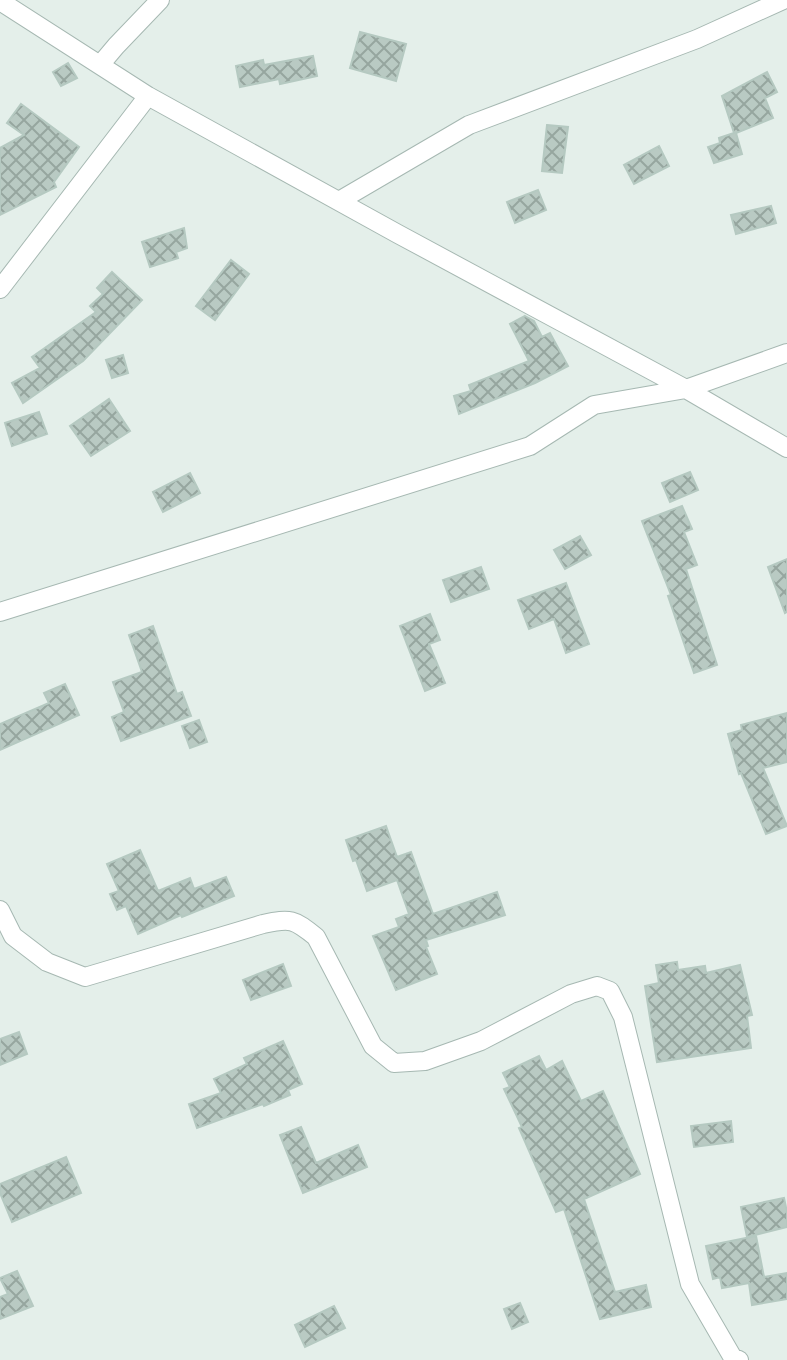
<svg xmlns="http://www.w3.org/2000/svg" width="787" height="1360" font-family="Mulish,sans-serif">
	<defs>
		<pattern id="building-cross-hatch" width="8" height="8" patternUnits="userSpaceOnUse" patternTransform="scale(2)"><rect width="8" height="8" fill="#b9cac3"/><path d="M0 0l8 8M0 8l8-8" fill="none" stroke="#96a69f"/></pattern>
	</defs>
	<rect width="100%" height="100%" fill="#e4efea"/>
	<path fill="url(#building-cross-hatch)" stroke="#b5c9c1" stroke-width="2" d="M360,32L406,44L396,81L350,68Z
		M313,56L317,76L280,84L279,79L240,87L236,66L263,60L264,65Z
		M68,63L77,78L61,86L53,72Z
		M767,72L777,92L765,98L773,118L736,133L742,154L714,163L708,147L720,143L719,138L734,133L722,96Z
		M21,104L79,147L54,182L56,187L0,215V148L24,135L7,123Z
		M547,125L568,127L562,173L542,171Z
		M659,146L669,166L634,184L624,165Z
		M538,190L546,210L515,223L507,202Z
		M771,206L776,223L736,234L731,215Z
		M184,228L187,248L176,252L178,258L150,267L142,242Z
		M231,260L249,274L215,320L196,306Z
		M112,272L142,300L83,361L23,403L12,383L40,368L32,357L96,312L90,306L103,294L97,288Z
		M525,316L534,321L542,337L550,333L568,366L535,383L459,414L454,396L471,391L469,385L529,361L510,324Z
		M123,355L128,373L112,378L106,360Z
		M109,399L130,431L91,456L70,426Z
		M39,412L47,434L12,446L5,423Z
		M690,472L698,490L670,502L662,483Z
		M190,473L200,493L163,512L153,492Z
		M682,506L692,529L684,532L697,565L686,569L717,665L694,673L668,596L671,595L642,521Z
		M580,536L591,555L565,569L554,550Z
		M787,559V612L785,613L768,567Z
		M481,567L489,589L451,602L443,580Z
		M566,583L589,644L566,653L554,619L529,629L518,600Z
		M430,614L440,640L429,644L445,683L425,691L400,626Z
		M153,626L177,694L182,692L191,716L121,741L112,717L124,712L113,682L142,672L129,635Z
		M65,684L79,715L0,750V724L49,703L44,693Z
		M787,713V762L763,768L787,826L766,834L741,773L739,774L728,734L742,730L741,725Z
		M199,720L207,742L190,748L182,726Z
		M386,826L397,857L411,852L433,914L497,892L505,915L426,940L428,946L426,947L437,974L396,990L373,936L399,927L396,919L409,914L397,880L367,891L356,860L353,861L346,840Z
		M140,850L158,891L190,878L194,889L226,877L234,896L182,917L181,915L138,934L126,906L117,910L110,894L119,891L107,864Z
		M677,962L678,970L705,966L706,973L740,965L752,1015L747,1016L751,1048L657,1062L645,986L659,983L656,965Z
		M283,964L291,986L251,1000L243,980Z
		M19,1032L27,1054L0,1065V1039Z
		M283,1041L302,1084L288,1090L290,1095L264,1106L263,1104L197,1128L189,1104L221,1093L214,1079L247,1064L244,1058Z
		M539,1056L546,1070L562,1061L581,1101L603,1091L640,1174L584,1199L615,1292L646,1285L651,1307L600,1319L564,1209L556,1212L519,1128L522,1127L504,1089L510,1087L503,1073Z
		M731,1121L733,1142L694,1147L691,1126Z
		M301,1127L316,1163L358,1145L367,1167L303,1193L280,1135Z
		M66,1157L81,1193L12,1222L0,1193V1184Z
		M784,1198L787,1212V1227L747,1237L741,1207Z
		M756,1236L764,1277L787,1273V1299L752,1305L749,1283L722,1288L720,1277L713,1279L706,1246Z
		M17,1271L33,1306L0,1319V1297L8,1294L0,1278Z
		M520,1303L528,1322L512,1329L504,1309Z
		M334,1306L345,1328L305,1347L295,1325Z"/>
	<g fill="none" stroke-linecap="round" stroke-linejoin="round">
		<g stroke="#a6b8b2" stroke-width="20">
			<path id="minor" d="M0,1L148,96L398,234L686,389L787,448
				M100,65L116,46L160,0
				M339,201L469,125L697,39L783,0
				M0,289L148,96
				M0,612L530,446L594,405L686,389L787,353
				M0,910L13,936L47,962L85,977L263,924C291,918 294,919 316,937L373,1046L394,1063L425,1061L481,1041L571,994L597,986L610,991L623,1017L690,1284L733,1358L739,1360"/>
		</g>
		<use href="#minor" stroke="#fff" stroke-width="18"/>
	</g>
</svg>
